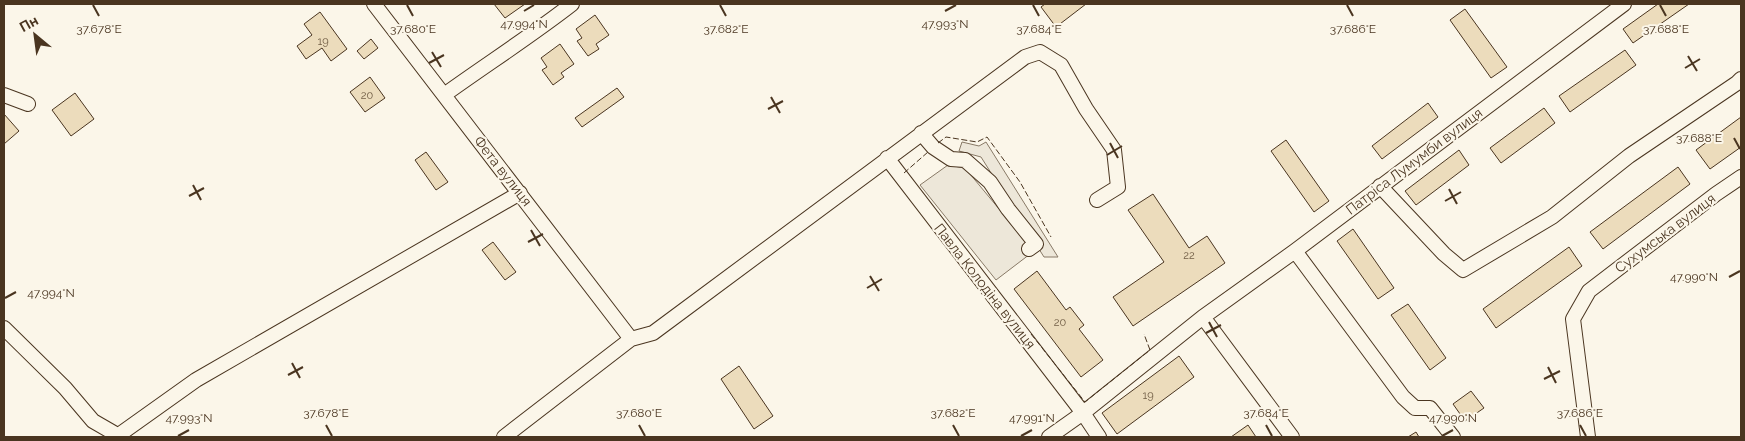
<svg xmlns="http://www.w3.org/2000/svg" width="1745" height="441" font-family="Raleway,sans-serif">
	<rect width="100%" height="100%" fill="#fbf6e9"/>
	<path fill="#ede7d9" stroke="#887966" d="M962,142L979,146L986,142L1058,257H1044L981,157L959,151Z
		M948,165L965,168L1034,251L996,280L920,185Z"/>
	<path fill="#ecdcbc" stroke="#4a3520" d="M494,4H525L505,18Z
		M1045,4H1086L1056,27L1041,7Z
		M1658,4H1689L1633,43L1623,29Z
		M1465,9L1507,67L1491,78L1450,20Z
		M320,12L347,49L331,61L322,48L306,59L297,46L312,35L304,24Z
		M595,15L609,35L596,44L599,49L588,56L577,41L582,38L576,29Z
		M371,39L378,48L364,59L357,51Z
		M560,44L574,64L561,73L564,77L553,85L542,70L547,67L541,58Z
		M1625,50L1636,65L1570,112L1559,96Z
		M370,77L385,98L365,112L350,92Z
		M617,88L624,97L582,127L575,118Z
		M75,93L94,119L71,136L52,110Z
		M1428,103L1438,117L1382,159L1372,146Z
		M1544,108L1555,123L1501,163L1490,148Z
		M4,114L19,131L4,144Z
		M1741,117V147L1710,169L1696,150Z
		M1286,140L1329,201L1314,212L1271,151Z
		M1459,150L1469,165L1416,205L1405,191Z
		M426,152L448,182L436,190L415,160Z
		M1678,167L1690,184L1603,249L1590,232Z
		M1153,194L1189,248L1207,236L1225,263L1133,326L1113,297L1164,262L1128,210Z
		M1353,229L1394,288L1378,299L1337,241Z
		M493,242L516,272L505,280L482,250Z
		M1569,247L1582,266L1496,328L1483,309Z
		M1037,271L1066,310L1070,307L1084,325L1079,329L1103,360L1081,377L1014,289Z
		M1408,304L1446,358L1430,370L1391,315Z
		M1179,356L1194,377L1117,434L1102,413Z
		M739,366L773,416L754,429L721,379Z
		M1471,391L1484,408L1465,421L1453,404Z
		M1248,425L1256,437H1231Z
		M1416,432L1419,437H1408Z"/>
	<g fill="none" stroke-linecap="round" stroke-linejoin="round">
		<g stroke="#4a3520" stroke-width="16">
			<path id="minor" d="M374,4L631,339
				M4,95L28,104
				M444,95C487,64 531,36 572,4
				M921,133L933,147L951,159L965,160L990,182L1008,209L1036,244L1029,249
				M887,158L1083,413L1099,437
				M1380,186L1444,254L1463,270L1552,217L1629,156L1737,83L1741,79
				M1295,251L1403,397L1415,408H1430L1453,437
				M1203,317L1292,437
				M4,328L65,388L93,421L119,436
				M116,437L196,380L520,193
				M504,437L631,339L653,333L1025,57L1040,52L1061,65L1086,109L1114,150L1118,187L1097,200
				M1049,437L1083,413L1203,317L1295,251L1624,4
				M1588,437L1573,319L1589,291L1716,194L1741,177"/>
		</g>
		<use href="#minor" stroke="#fbf6e9" stroke-width="14"/>
		<path stroke="#4a3520" stroke-width="1" stroke-dasharray="6 2.5" stroke-linecap="butt" d="M938,143L946,137L977,142L987,137L1020,182L1051,237
			M904,173L928,152
			M1031,334L1085,402L1150,350L1144,334"/>
	</g>
	<path fill="none" stroke="#4a3520" stroke-width="2" d="M93,5L99,16M407,5L413,16M720,5L726,16M1033,5L1039,16M1347,5L1353,16M1660,5L1666,16M524,11L534,5M945,11L956,5M432,52L441,67M1688,56L1697,71M429,63L444,55M1685,68L1700,59M771,97L780,113M768,109L783,101M1734,138L1740,149M1110,143L1118,158M1107,155L1122,146M193,185L201,200M1449,189L1457,204M189,196L204,188M1445,201L1461,192M531,230L540,246M528,242L543,234M870,276L879,291M1729,277L1740,271M867,288L882,279M5,298L16,292M1209,322L1217,337M1206,333L1221,325M292,363L300,378M1548,367L1556,383M288,375L303,367M1544,379L1560,371M326,425L332,436M639,425L645,436M953,425L959,436M1266,425L1272,436M1580,425L1586,436M178,436L189,430M1021,436L1032,430M1442,436L1453,430"/>
	<g text-anchor="middle" stroke-width="4" stroke-linejoin="round" paint-order="stroke">
		<g font-size="11" fill="#725f47">
			<text x="323" y="45">19</text>
			<text x="367" y="99">20</text>
			<text x="1189" y="259">22</text>
			<text x="1060" y="326">20</text>
			<text x="1148" y="399">19</text>
		</g>
		<g font-size="14" fill="#4a3520" stroke="#fbf6e9">
			<text transform="translate(1414 161) rotate(-37)" y="5">Патріса Лумумби вулиця</text>
			<text transform="translate(503 171) rotate(52)" y="5">Фета вулиця</text>
			<text transform="translate(1665 233) rotate(-37)" y="5">Сухумська вулиця</text>
			<text transform="translate(985 286) rotate(52)" y="5">Павла Колодіна вулиця</text>
		</g>
	</g>
	<g font-size="12" text-anchor="middle" fill="#4a3520" stroke="#fbf6e9" stroke-width="4" stroke-linejoin="round" paint-order="stroke">
		<text x="945" y="28">47.993°N</text>
		<text x="524" y="28">47.994°N</text>
		<text x="99" y="33">37.678°E</text>
		<text x="413" y="33">37.680°E</text>
		<text x="1039" y="33">37.684°E</text>
		<text x="1353" y="33">37.686°E</text>
		<text x="726" y="33">37.682°E</text>
		<text x="1666" y="33">37.688°E</text>
		<text x="1699" y="142">37.688°E</text>
		<text x="1694" y="281">47.990°N</text>
		<text x="51" y="297">47.994°N</text>
		<text x="326" y="417">37.678°E</text>
		<text x="639" y="417">37.680°E</text>
		<text x="953" y="417">37.682°E</text>
		<text x="1266" y="417">37.684°E</text>
		<text x="1580" y="417">37.686°E</text>
		<text x="189" y="422">47.993°N</text>
		<text x="1032" y="422">47.991°N</text>
		<text x="1453" y="422">47.990°N</text>
	</g>
	<rect width="1745" height="441" fill="none" stroke="#4a3520" stroke-width="10"/>
	<g transform="translate(35 35) rotate(331)" stroke="#fbf6e9" stroke-width="4" paint-order="stroke">
	<path d="M0-4L9 19L0 12L-9 19Z" fill="#4a3520"/>
	<text y="-8" font-size="14" font-weight="bold" text-anchor="middle" fill="#4a3520">Пн</text>
	</g>
</svg>
